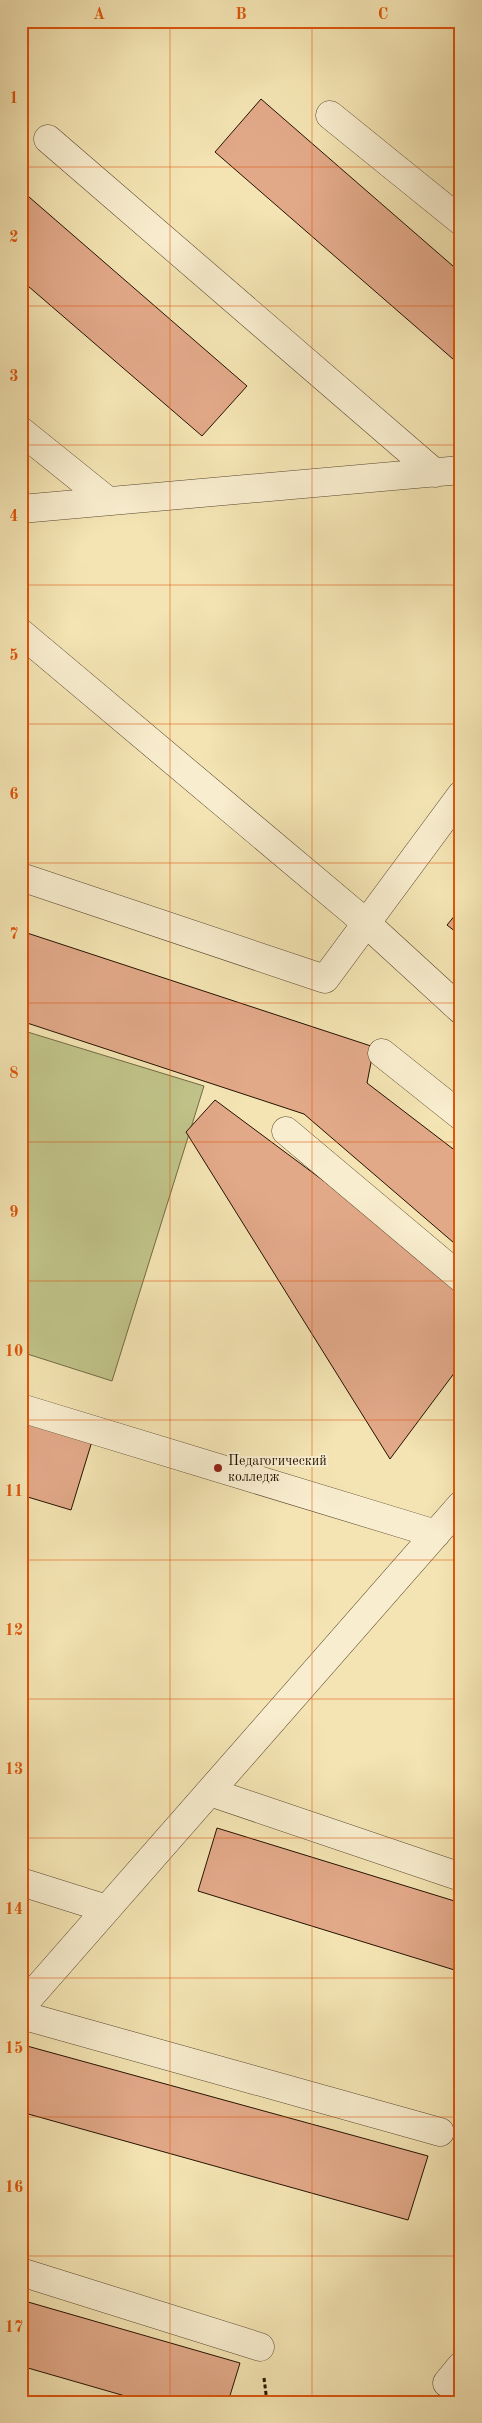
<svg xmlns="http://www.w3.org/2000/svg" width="482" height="2423" font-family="'Old Standard TT',serif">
	<rect width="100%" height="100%" fill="#f4e4b3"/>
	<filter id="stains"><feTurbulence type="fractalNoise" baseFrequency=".004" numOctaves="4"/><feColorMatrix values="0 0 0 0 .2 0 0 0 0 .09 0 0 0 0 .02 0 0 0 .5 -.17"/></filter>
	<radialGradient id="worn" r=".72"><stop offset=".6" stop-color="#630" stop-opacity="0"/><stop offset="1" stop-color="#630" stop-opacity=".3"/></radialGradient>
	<path fill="#c0c389" stroke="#726a44" d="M21,1030L204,1086L112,1381L21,1352Z"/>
	<path fill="#e2a989" stroke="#241100" d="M261,99L461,273V366L215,152Z
		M21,190L247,386L202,436L21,280Z
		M461,908V936L447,925Z
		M21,931L374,1047L367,1083L461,1155V1249L304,1114L21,1021Z
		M215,1100L461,1283V1364L390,1459L186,1132Z
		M21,1416L93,1438L71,1510L21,1495Z
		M217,1828L461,1903V1972L198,1891Z
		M27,2046L428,2156L408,2220L21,2112V2067Z
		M21,2300L240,2363L228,2402H146L21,2366Z"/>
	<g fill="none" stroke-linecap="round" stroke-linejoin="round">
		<g stroke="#58462d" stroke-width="29">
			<path id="minor" d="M330,115L461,221
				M48,139L435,473
				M21,431L108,501
				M21,509L461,470
				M21,633L365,922L461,1010
				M21,877L325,979L461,795
				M382,1053L461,1116
				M286,1131L461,1278
				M21,1408L436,1534
				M210,1792L461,1877
				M21,1882L107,1909
				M21,2007L461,1505
				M21,2015L440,2132
				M21,2272L260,2347
				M447,2383L461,2366"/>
		</g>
		<path stroke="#241100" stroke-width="3" stroke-dasharray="4 2.5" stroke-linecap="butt" d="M264,2378L267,2402"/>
		<use href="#minor" stroke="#f8edce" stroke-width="28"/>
	</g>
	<path fill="none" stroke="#de550b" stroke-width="1" stroke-opacity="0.55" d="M170,21V2402M312,21V2402M21,167H461M21,306H461M21,445H461M21,585H461M21,724H461M21,863H461M21,1003H461M21,1142H461M21,1281H461M21,1420H461M21,1560H461M21,1699H461M21,1838H461M21,1978H461M21,2117H461M21,2256H461"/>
	<circle fill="#8f2418" stroke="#f8edce" stroke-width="2" cx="218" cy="1468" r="5"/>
	<g text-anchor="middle" stroke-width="4" stroke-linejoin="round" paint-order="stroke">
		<g font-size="14" fill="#241100" stroke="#f8edce" text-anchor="start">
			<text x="228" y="1465">Педагогический<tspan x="228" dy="16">колледж</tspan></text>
		</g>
	</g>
	<rect width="482" height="2423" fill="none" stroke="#f4e4b3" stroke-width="55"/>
	<rect x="28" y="28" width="426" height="2368" fill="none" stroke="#de550b" stroke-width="2"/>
	<g font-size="16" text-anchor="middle" font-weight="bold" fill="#de550b">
		<text x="99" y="19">A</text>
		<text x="241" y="19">B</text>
		<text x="383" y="19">C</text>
		<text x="14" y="103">1</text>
		<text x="14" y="242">2</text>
		<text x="14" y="381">3</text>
		<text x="14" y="521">4</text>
		<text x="14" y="660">5</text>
		<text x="14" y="799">6</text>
		<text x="14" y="939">7</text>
		<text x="14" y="1078">8</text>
		<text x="14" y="1217">9</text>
		<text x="14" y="1356">10</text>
		<text x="14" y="1496">11</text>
		<text x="14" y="1635">12</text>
		<text x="14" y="1774">13</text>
		<text x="14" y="1914">14</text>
		<text x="14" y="2053">15</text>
		<text x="14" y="2192">16</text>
		<text x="14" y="2332">17</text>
	</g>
	<rect width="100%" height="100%" filter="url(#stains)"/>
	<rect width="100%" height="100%" fill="url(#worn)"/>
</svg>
